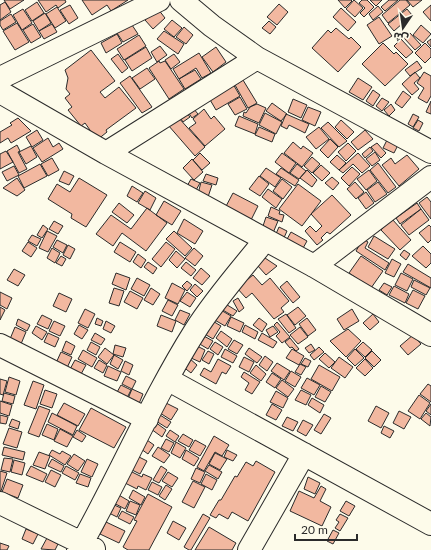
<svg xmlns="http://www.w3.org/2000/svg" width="431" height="550" font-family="Lato,'Noto Sans Arabic',sans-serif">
	<rect width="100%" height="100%" fill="#fdfbea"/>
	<path fill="#f2b8a0" stroke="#2b2b2b" d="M4,0H24L10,9Z
		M38,0H65L66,2L58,8L56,5L46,12Z
		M82,0H128L111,11L107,5L92,15Z
		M338,0H351L352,1L345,8Z
		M354,0L363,8L355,17L346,9Z
		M362,0H367L374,7L364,17L360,13L365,8L359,3Z
		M370,0H382L376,6Z
		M389,0H398L385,11L381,7Z
		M400,0H406L410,5L388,23L382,15Z
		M407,0H422L413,7Z
		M5,2L11,12L0,20V5Z
		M37,2L44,13L32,21L25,10Z
		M279,4L288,12L277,25L267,17Z
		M70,5L78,18L69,24L60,10Z
		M431,5V21L423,12Z
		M378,6L383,12L373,20L369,14Z
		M57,7L66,21L55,28L46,14Z
		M341,8L356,22L348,31L333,17Z
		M23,9L32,23L22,30L13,15Z
		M158,9L165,18L153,29L145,20Z
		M407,9L412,15L394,31L388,24Z
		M45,13L51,23L39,31L33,21Z
		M11,14L16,22L3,30L0,25V21Z
		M379,17L392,36L379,44L367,25Z
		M172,20L182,28L174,37L164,29Z
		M269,21L276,27L270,34L262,28Z
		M17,23L29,42L15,50L3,31Z
		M33,24L41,37L31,43L23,30Z
		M52,24L57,32L44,39L39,31Z
		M132,25L138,34L123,42L117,33Z
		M421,25L431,34L423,43L413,35Z
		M184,27L193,35L186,44L176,37Z
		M336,28L349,39L351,37L361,47L338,72L312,48L328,30L331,33Z
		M164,31L184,44L178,54L157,39Z
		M410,33L421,45L415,50L404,38Z
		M117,34L122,43L106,53L101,43Z
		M139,35L146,46L124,60L117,49Z
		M401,39L413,52L406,58L394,46Z
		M431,39V47L427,42Z
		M383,43L394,54L396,52L408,64L385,86L362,64Z
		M425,43L431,49V57L425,63L415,53Z
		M160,46L167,55L157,62L151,52Z
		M146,47L152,58L132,71L125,60Z
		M216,47L226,62L213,72L202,57Z
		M91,50L115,81L100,92L105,98L119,87L136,108L106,130L107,132L97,140L85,123L81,126L68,110L72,107L65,98L70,94L66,89L68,78L65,70Z
		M199,53L211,73L202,78L196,68L179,79L173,69Z
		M118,54L128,68L122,73L111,59Z
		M174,54L180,62L171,69L165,60Z
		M159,61L160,63L165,61L184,89L169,99L149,68Z
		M417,61L422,68L410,76L405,70Z
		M147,68L155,79L140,89L132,78Z
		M195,70L201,79L185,89L179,79Z
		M415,72L420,78L414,83L419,89L412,95L402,84Z
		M424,72L431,76V96L427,103L418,98L424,88L417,83Z
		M130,76L152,107L142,113L120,83Z
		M358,78L372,87L363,100L349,92Z
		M243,80L257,103L248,108L235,85Z
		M233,84L240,96L216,110L209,98Z
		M373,90L380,95L373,106L366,101Z
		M403,91L411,97L402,108L395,103Z
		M240,97L247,109L235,115L228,104Z
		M382,98L389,102L382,111L376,106Z
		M293,99L307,105L301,118L288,112Z
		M431,101V114L426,112Z
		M272,103L287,114L281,121L266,111Z
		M257,104L266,108L259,123L243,116L244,112L246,113L250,107Z
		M391,104L395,110L389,116L384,110Z
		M308,107L321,112L315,126L302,120Z
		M193,108L198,114L192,118L188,112Z
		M204,109L211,119L214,116L225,129L205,146L189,128L196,123L193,119Z
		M186,112L190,117L183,122L179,116Z
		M265,113L282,122L276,134L259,125Z
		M286,114L309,124L305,133L289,125L287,129L281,126Z
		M413,114L419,117L413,127L408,124Z
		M177,116L205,147L195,156L168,125Z
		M239,116L258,124L255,134L235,126Z
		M18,118L31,131L11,143L8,138L0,143V132L12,125L10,123Z
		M341,120L354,132L347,139L335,127Z
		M418,120L423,123L419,131L413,128Z
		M328,122L347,141L339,147L321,128Z
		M259,127L275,134L272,142L255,135Z
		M319,127L329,139L316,149L306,137Z
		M37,130L43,140L32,147L26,137Z
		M365,130L373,139L358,150L351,142Z
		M48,138L53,147L59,143L63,149L42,162L33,148Z
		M388,138L399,143L394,153L383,148Z
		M330,139L338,147L328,158L320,150Z
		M293,142L301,149L303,146L313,153L302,167L284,153Z
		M348,143L356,151L346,161L338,152Z
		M377,143L386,153L381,158L371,147Z
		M17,145L20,151L18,152L27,169L19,173L7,151Z
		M31,146L37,157L26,164L19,152Z
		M370,147L373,151L365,158L362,154Z
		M6,151L13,162L0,169V154Z
		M375,152L380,160L372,166L366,159Z
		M200,153L210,163L202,170L193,160Z
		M282,153L296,163L289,173L275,162Z
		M358,153L370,166L362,173L353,164L343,173L339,170Z
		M337,155L346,163L339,170L330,162Z
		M407,155L419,169L399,186L382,165L391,158L395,164Z
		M312,157L320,164L312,173L304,166Z
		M52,158L59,170L48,176L41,164Z
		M192,159L203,172L194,180L183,168Z
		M378,163L396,187L388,193L370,170Z
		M40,164L47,176L24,188L18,176Z
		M297,164L306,171L299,179L290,173Z
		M321,165L330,173L322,181L313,173Z
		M14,166L19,175L7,181L2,172Z
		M352,167L360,174L349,186L341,178Z
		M266,168L281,178L275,187L260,176Z
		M281,168L299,180L295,186L276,174Z
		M307,170L317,180L312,187L300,178Z
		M369,170L377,181L366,190L357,179Z
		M64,171L74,176L69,185L59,181Z
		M206,174L218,178L216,185L203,181Z
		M259,176L269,184L260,196L249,189Z
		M332,177L339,183L333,190L325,183Z
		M17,178L25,190L17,196L3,188Z
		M79,178L107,195L86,227L71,218L72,214L48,199L57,184L70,192Z
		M191,179L200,183L195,192L186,188Z
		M282,179L292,187L283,199L273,191Z
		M201,182L212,185L208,197L198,194Z
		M355,182L364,192L356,199L347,189Z
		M378,182L387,194L375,202L367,190Z
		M298,184L321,201L302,226L279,209Z
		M132,186L143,193L137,202L127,196Z
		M268,189L282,199L276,208L262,197Z
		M145,191L156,198L150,210L138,203Z
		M366,192L374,203L366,209L358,198Z
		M233,193L258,206L249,224L224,210Z
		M332,195L351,215L330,234L327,232L321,238L323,240L317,245L305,231L310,226L316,232L322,226L311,214Z
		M427,197L431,202V219L419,203Z
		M164,201L181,211L172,225L156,215Z
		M119,203L134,215L127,223L112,212Z
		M417,203L421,209L400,224L396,218Z
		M271,207L280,211L279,214L284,215L282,222L268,216Z
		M147,208L167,223L146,251L122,233L113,246L96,234L111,215L131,229Z
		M421,209L429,220L409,235L401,225Z
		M266,217L278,221L273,233L262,229Z
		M184,219L203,231L195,244L177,233Z
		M392,219L411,240L400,250L381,230Z
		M54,221L63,226L58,234L49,229Z
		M43,225L48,229L42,238L37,235Z
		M429,225L431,227V240L428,243L419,233Z
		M279,227L287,231L283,240L275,236Z
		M47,231L57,236L48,252L39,248Z
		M174,231L192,248L185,256L166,239Z
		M291,232L307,241L302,250L286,241Z
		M32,235L41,239L37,246L28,241Z
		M374,236L395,249L388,259L368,247Z
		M363,239L368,242L365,248L389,263L385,270L356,251Z
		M57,240L67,245L63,253L53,247Z
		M28,242L37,248L31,257L22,251Z
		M120,242L136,252L130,262L114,252Z
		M166,242L175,249L161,267L152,259Z
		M68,245L75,249L70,259L63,255Z
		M423,246L431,254V263L426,268L412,256Z
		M52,248L60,253L55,263L47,258Z
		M194,248L203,256L195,266L185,258Z
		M404,250L410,254L406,260L400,255Z
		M176,251L185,259L177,268L169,260Z
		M138,254L146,260L141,268L133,262Z
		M61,256L66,259L62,266L56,263Z
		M361,256L383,271L371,288L349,273Z
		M265,258L277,266L266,275L257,265Z
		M392,259L401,264L394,277L385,273Z
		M148,262L157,268L153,274L144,267Z
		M186,262L196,270L191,276L181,268Z
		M408,264L431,278V288L403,272Z
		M201,268L210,276L202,285L193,278Z
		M14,269L25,275L18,286L7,280Z
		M116,273L130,278L126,290L112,284Z
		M401,273L413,279L407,291L395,285Z
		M253,275L262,285L270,278L289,301L281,308L284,312L274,319L252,293L246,298L237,288Z
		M137,278L150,285L144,296L131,289Z
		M414,280L430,288L426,295L411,287Z
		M187,281L192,285L187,291L182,286Z
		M287,281L300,297L293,303L280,287Z
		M172,283L185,290L178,304L165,298Z
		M384,283L392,287L387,295L379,290Z
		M195,284L203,291L197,297L190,290Z
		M394,286L409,294L405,303L389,295Z
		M114,288L124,291L119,306L109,303Z
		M151,288L160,294L153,305L144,300Z
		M413,290L425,296L418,309L406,303Z
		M130,291L143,298L137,309L124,302Z
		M0,292L12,298L7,309L0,305Z
		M187,292L196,298L190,307L180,301Z
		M59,293L72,299L66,312L53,306Z
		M238,298L244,308L239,312L233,301Z
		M168,300L178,305L172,316L162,311Z
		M224,303L237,311L233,316L221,309Z
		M0,307L5,310L0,320Z
		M298,307L306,316L295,325L287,315Z
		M85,309L95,314L88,328L78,323Z
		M219,309L231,316L225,326L213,319Z
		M352,309L359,321L344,330L337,319Z
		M180,310L190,314L184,325L175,320Z
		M286,314L296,328L289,333L278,319Z
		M373,314L379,322L370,330L363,323Z
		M42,315L52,320L48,329L37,324Z
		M161,315L176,321L172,332L157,326Z
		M231,317L244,323L240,332L227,326Z
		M97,318L103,321L101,326L95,324Z
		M259,318L267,324L262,332L253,325Z
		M307,318L316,330L308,336L299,324Z
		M18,319L30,325L27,331L16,325Z
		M211,320L221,326L213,339L203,333Z
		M54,321L65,326L60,336L49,331Z
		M106,321L115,326L111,333L103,329Z
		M277,322L290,337L282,343L276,336L280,332L274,325Z
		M79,325L88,330L82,339L74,334Z
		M245,325L258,332L255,339L242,332Z
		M36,326L47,332L42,340L32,333Z
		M273,326L278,332L270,337L266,330Z
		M15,327L26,332L21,344L10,339Z
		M300,327L308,337L298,344L290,335Z
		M348,329L361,341L346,357L330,341Z
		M221,331L232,339L227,347L216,338Z
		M48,333L59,338L55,347L44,342Z
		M95,333L105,339L101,345L91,340Z
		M262,333L277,342L273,348L258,340Z
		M202,335L213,341L208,349L198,343Z
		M413,335L421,344L408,355L400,346Z
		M290,338L299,349L296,351L292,347L290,348L285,342Z
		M234,340L243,345L237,354L228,349Z
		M66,341L75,346L71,355L62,351Z
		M91,342L100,347L96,355L87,350Z
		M215,342L223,347L218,355L210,349Z
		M363,342L372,350L365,357L356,349Z
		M311,344L315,350L309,353L305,348Z
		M115,345L126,348L123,357L113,354Z
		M197,346L205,350L200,362L191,358Z
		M319,347L324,352L314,360L310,355Z
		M105,348L114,355L107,364L98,357Z
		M249,348L262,357L257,363L245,354Z
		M225,349L237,356L233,363L221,357Z
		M292,349L304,356L299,365L286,358Z
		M355,349L364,358L355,366L347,358Z
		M83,350L97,358L92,367L78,359Z
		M208,351L214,354L209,364L202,360Z
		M372,351L381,360L374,367L365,358Z
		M61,352L72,357L67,368L56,363Z
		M325,353L335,362L329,368L319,359Z
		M114,355L123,360L118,369L110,364Z
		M265,356L273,362L267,371L259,365Z
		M244,357L254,362L249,372L239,367Z
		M339,357L353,367L345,378L331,368Z
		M189,358L197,365L191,373L182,366Z
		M305,358L311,361L308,367L301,364Z
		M218,359L231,366L226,374L222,372L216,384L200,375L204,368L211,372Z
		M365,359L373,368L365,376L356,368Z
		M75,360L86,365L80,376L69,371Z
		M99,360L107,365L103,373L94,368Z
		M125,361L133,365L129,375L121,371Z
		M277,363L290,371L284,380L271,371Z
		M300,364L306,367L301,375L295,372Z
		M256,365L266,374L261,381L250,373Z
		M319,365L340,377L332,391L311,379Z
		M108,366L121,372L117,381L104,376Z
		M291,371L301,377L295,387L285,381Z
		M244,372L260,382L252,394L245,390L249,383L241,377Z
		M272,373L281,379L275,388L266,382Z
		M126,376L136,381L132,389L122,384Z
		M9,377L20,381L16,395L5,392Z
		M307,378L320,385L314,395L301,388Z
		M0,379L7,381L3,395L0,394Z
		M282,380L294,389L288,397L276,388Z
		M33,381L44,385L36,409L24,405Z
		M428,384L431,386V402L420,394Z
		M121,385L131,390L126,400L116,394Z
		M321,386L331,392L325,402L315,397Z
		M132,389L143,394L138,406L127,401Z
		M45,390L57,394L52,408L40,404Z
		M301,390L311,395L306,405L295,400Z
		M276,391L288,398L283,408L270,402Z
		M4,393L15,396L13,404L2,401Z
		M419,395L430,403L420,419L408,411Z
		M312,398L324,405L320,413L308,405Z
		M0,401L12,405L9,416L0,413Z
		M64,403L85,414L78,426L57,415Z
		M166,403L178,409L171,420L160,413Z
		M272,404L282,410L276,420L266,415Z
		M431,404V415L426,411Z
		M39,406L50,410L39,437L28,433Z
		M376,406L389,413L381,428L368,421Z
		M91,408L126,427L114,448L79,430Z
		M399,411L411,417L404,429L393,423Z
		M52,413L77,426L73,435L48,422Z
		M426,413L431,417L430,426L421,419Z
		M324,414L331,418L321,434L314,430Z
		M0,415L8,417L6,424L0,423Z
		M160,415L171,422L167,428L156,421Z
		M287,417L298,422L293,431L282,426Z
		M12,419L20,422L18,429L9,426Z
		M303,420L313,425L306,436L297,431Z
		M155,422L166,430L162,437L151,429Z
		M47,424L58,429L54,440L42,435Z
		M384,426L394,431L390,438L381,433Z
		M9,428L22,432L17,448L3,444Z
		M60,429L73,436L67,447L54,441Z
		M77,430L86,436L82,442L73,437Z
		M170,430L179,436L175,442L166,436Z
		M183,434L193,440L189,447L178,441Z
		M214,436L229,445L222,456L215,452L204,471L197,467Z
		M166,439L174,443L169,452L161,448Z
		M147,440L154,445L148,454L141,449Z
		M195,440L206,446L200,456L189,450Z
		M176,442L186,448L180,458L171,453Z
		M4,447L25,452L23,460L2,455Z
		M158,447L170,455L164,463L152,456Z
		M52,450L60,454L62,451L71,456L65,465L49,455Z
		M186,450L199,458L194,466L182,459Z
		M227,450L237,455L233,461L224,457Z
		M39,452L50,456L45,469L33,465Z
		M215,453L227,459L220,470L209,464Z
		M74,454L85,461L78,471L67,464Z
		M137,456L147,461L140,474L130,469Z
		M4,458L13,459L10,472L1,470Z
		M52,459L64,466L61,472L48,466Z
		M87,459L98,464L92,477L81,472Z
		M14,460L25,463L22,475L11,472Z
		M256,461L275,472L248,521L232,512L228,519L219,514L216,518L210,515L219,500H221L235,476L237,477L246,462L253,466Z
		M209,465L222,472L218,479L205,471Z
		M31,466L47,474L43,482L26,475Z
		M66,466L79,473L75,480L62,473Z
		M161,466L167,470L159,483L153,480Z
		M196,468L205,472L200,483L191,479Z
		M126,469L142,477L143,474L152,478L146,490L138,486L137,489L121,481Z
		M51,470L61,475L55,487L45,482Z
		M0,471L7,473L1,491H0Z
		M168,472L178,478L172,487L162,481Z
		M80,474L91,478L88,487L76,483Z
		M206,474L217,480L212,490L201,484Z
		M308,477L320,483L315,494L304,489Z
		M7,479L23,485L18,498L2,492Z
		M193,481L205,487L194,508L182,502Z
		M152,482L162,487L158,495L148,490Z
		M166,485L172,489L165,500L159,496Z
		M321,486L326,489L320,501L331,507L322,526L290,511L299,491L314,498Z
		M133,490L145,497L141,505L129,498Z
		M117,494L129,501L125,509L112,502Z
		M148,494L172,507L149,550H128L123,547L137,521L134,520Z
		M130,501L140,505L136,515L126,511Z
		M346,501L355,506L349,516L340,511Z
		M112,504L121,508L117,517L107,512Z
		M122,511L134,517L130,524L118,518Z
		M203,514L210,518L191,550H189L184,547Z
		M340,514L348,518L340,531L335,528L339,522L336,520Z
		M173,521L186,528L179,540L167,533Z
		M106,522L125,531L119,543L100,534Z
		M209,527L236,543L232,550H195Z
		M26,529L38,534L33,544L22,539Z
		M333,530L339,533L333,544L327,541Z
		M47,538L58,544L55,550L41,549Z
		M0,543L9,546L7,550H0Z"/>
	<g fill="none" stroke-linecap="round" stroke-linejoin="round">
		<g stroke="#2b2b2b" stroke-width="24">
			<path id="minor" d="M181,0L212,26L257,58L431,152
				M0,78L159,0
				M0,92L106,153L314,266L431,335
				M106,153L257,58
				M314,266L431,177
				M0,345L147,419
				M167,379L431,524
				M0,503L94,549
				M78,550C119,478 151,401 195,331C215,299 241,270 265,240
				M249,550L304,454"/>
		</g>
		<use href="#minor" stroke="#fdfbea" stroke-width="22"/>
	</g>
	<g transform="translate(403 28) rotate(193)" stroke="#fdfbea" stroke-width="3" paint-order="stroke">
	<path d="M0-3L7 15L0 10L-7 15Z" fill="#2b2b2b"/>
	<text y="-6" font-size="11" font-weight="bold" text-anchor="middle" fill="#2b2b2b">ش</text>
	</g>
	<path d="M295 534v6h62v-6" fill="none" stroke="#2b2b2b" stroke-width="2"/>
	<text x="301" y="534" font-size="12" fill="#2b2b2b" stroke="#fdfbea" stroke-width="3" paint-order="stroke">20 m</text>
</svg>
